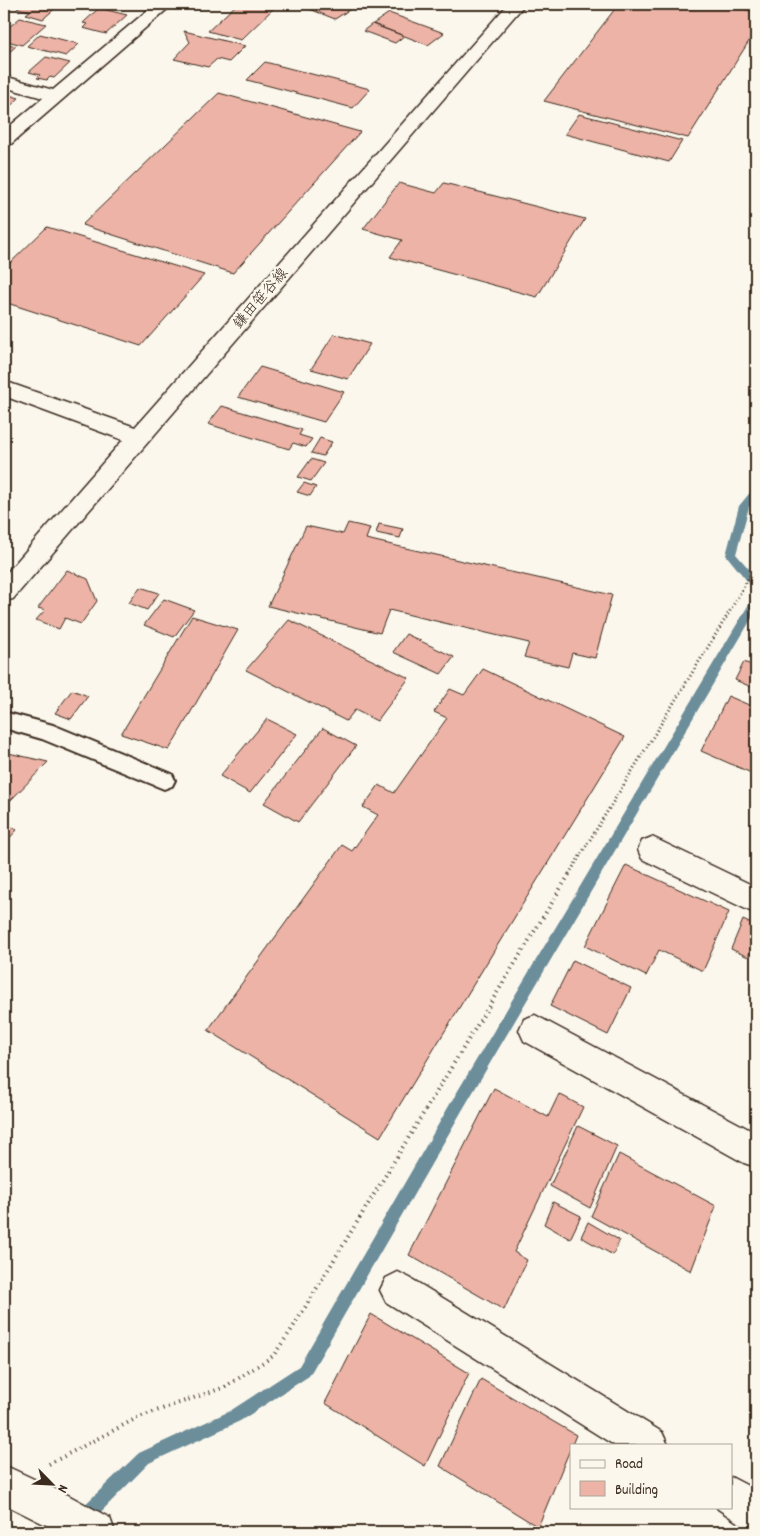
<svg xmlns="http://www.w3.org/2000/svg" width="760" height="1536" font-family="Dekko,'Klee One',sans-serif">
	<rect width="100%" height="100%" fill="#fbf7ec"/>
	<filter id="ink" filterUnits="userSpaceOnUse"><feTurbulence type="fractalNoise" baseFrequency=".02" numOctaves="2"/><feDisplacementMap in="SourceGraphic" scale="10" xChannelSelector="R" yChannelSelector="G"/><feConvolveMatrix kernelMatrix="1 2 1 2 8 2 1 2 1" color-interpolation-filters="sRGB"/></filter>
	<g filter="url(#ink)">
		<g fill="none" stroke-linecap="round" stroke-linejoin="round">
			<path fill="#6c8d9a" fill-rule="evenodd" d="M756,488V497L749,507L736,554L756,577V588L752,587L726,555L739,506L753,489Z
				M756,598V611L463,1109L309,1376L240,1421L149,1463L88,1525L84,1532H68L76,1513L139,1453L230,1411L299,1366L453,1099L752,599Z"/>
		</g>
		<path fill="#ecb3a6" stroke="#3b2a1e" d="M22,4H55L59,5L43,19L26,14L30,11L17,8Z
			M237,4H278L241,40L208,31Z
			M304,4H358L335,19L302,6Z
			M613,4H721L756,12V30L688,138L544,101L618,5Z
			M99,8L127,15L106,34L83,28L87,24L83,23Z
			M389,13L444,33L428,45L373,24Z
			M20,18L46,24L22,45L4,40V31Z
			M372,24L404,36L395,43L363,31Z
			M184,31L245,46L229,62L217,59L208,67L174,59L190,42Z
			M40,34L79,44L66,56L27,46Z
			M4,43L16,46L4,57Z
			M46,57L70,63L54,78L50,77L47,80L37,78L40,75L29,72Z
			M265,62L370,89L353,108L247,80Z
			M219,93L360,132L233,273L82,225Z
			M9,95L19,98L4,112V100Z
			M579,114L682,141L669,162L565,134Z
			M399,183L436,193L444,183L585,219L537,297L390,257L402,240L363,229Z
			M47,227L204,275L141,346L4,302V269Z
			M334,334L370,344L348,379L311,369Z
			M260,367L344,392L324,422L238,397Z
			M222,406L302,430L299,435L312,439L306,447L293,443L289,449L208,424Z
			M320,438L332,442L323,456L311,453Z
			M311,459L324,463L311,481L298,477Z
			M304,483L316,487L310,496L297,492Z
			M348,523L370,528L366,539L612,595L595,658L572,653L568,667L524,657L529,643L389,610L380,633L268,606L306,526L343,534Z
			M379,524L403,529L400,538L376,533Z
			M67,570L88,579L97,601L81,624L65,618L59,629L36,620L45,610L38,608Z
			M140,587L159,593L147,610L129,603Z
			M164,599L194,610L174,637L144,625Z
			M192,616L238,630L169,750L121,734Z
			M289,620L409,678L377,721L355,710L346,721L246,670Z
			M406,634L454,657L441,674L393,652Z
			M744,662L756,667V689L735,680Z
			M483,669L625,737L380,1137L208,1030L342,845L352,851L378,815L363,807L379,785L394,793L447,718L434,712L450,689L464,695Z
			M72,690L88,696L71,719L55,713Z
			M728,696L756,708V775L701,751Z
			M267,719L297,734L250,793L220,776Z
			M323,728L356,746L298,822L264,803Z
			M4,752L48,762L4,807Z
			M4,822L17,830L4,844Z
			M626,865L729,912L703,971L659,950L646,976L585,946Z
			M743,920L756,926V938L748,957L731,949Z
			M573,960L631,988L608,1035L550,1006Z
			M494,1088L548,1117L559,1094L583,1107L514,1252L527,1260L504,1310L409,1255Z
			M578,1126L617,1146L590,1208L550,1186Z
			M619,1154L716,1206L691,1271L591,1216Z
			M553,1202L581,1216L570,1239L544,1224Z
			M588,1222L619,1240L613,1255L581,1237Z
			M371,1314L469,1373L425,1466L325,1403Z
			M481,1379L576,1435L538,1527L440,1466Z"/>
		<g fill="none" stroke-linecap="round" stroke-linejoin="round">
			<g stroke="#3b2a1e" stroke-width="4">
				<path id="lane" d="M4,712L53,725L172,774L175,780L172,786L164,789L42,739L4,728Z"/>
			</g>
			<g stroke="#3b2a1e" stroke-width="3">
				<path id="street" d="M155,4H173L11,144L4,145V131L43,98L4,87V76L53,90Z
					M652,837L756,887V914L642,859L638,850L642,841Z
					M535,1015L756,1133V1167L744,1163L524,1041L519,1030L524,1019Z
					M398,1272L410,1278L662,1432L668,1445H614L386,1302L380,1290L386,1278Z
					M4,1465L68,1495L110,1518L115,1532H60L4,1504Z
					M731,1477L756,1490V1530L742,1525L718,1509L717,1507H731Z"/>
			</g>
			<g stroke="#3b2a1e" stroke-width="3">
				<path id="secondary" d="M508,4H525L13,599L4,601V576L123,440L4,396V381L135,427Z"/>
			</g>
			<path stroke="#3b2a1e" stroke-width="3" stroke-dasharray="1 3" stroke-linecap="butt" d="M569,874L727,616L756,565"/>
			<path stroke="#3b2a1e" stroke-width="4" stroke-dasharray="1 4.5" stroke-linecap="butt" d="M49,1464L139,1417L225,1387L273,1356L290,1332L570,873"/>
			<use href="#lane" fill="#fbf7ec" fill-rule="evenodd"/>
			<use href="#street" fill="#fbf7ec" fill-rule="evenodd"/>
			<use href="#secondary" fill="#fbf7ec" fill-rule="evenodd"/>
		</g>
	</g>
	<g text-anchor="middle" stroke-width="4.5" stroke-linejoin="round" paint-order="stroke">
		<g font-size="15" fill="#3b2a1e" stroke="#fbf7ec">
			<text transform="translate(260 298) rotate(-49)" y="5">鎌田笹谷線</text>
		</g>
	</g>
	<rect width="760" height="1536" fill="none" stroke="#fbf7ec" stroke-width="20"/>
	<rect x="10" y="10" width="740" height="1516" fill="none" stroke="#3b2a1e" stroke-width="2" filter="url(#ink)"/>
	<rect x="570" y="1444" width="162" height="65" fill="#fbf7ec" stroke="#aea59a"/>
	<rect x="580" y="1460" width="25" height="8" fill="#fbf7ec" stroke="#aea59a"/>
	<text x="615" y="1468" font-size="15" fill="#3b2a1e">Road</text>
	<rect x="580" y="1481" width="25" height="15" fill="#ecb3a6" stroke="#aea59a"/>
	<text x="615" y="1494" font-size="15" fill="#3b2a1e">Building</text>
	<g transform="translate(52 1484) rotate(114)" stroke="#fbf7ec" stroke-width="4" paint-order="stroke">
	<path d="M0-4L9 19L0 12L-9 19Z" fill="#3b2a1e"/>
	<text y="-8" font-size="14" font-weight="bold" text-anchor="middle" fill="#3b2a1e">N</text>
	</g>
</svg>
